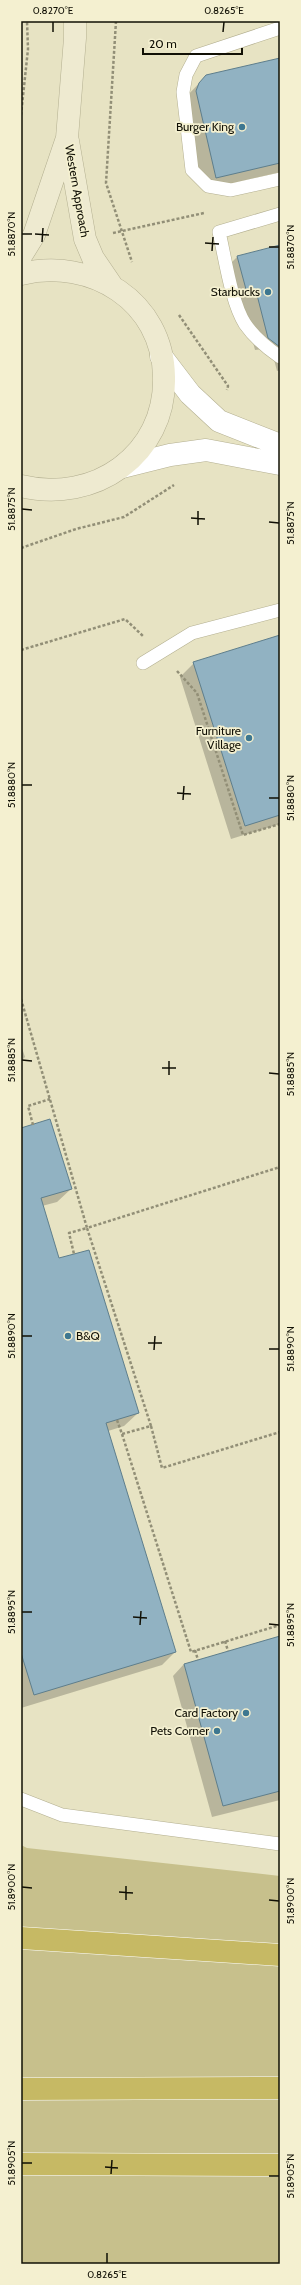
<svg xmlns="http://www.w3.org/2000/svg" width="301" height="2285" font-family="Cabin,sans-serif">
	<rect width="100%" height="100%" fill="#e7e3c3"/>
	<path fill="#c7c08c" d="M21,1845L27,1848L280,1876V2264H21Z"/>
	<path fill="#0003" d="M280,59V172L203,190L183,105L186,97L206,76Z
		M280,246V370L277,371L271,348L255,350L243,304L234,306L224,270L237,257Z
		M280,636V824L231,839L180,677L194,663Z
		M21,1045L25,1057L21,1061Z
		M21,1130L71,1189L57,1202L42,1206L58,1259L138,1413L124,1426L108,1431L175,1652L162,1665L21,1708Z
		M280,1637V1800L212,1817L173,1676L184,1664Z"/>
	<path fill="#91b2c2" stroke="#5e7e8c" d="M280,58V163L216,178L196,91L199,83L206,75Z
		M280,245V347L268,338L256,291L247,293L237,256Z
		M280,635V815L245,826L193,662Z
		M50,1119L72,1189L41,1198L59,1258L89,1250L139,1413L106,1423L176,1652L34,1695L21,1653V1128Z
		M280,1636V1791L223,1806L184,1664Z"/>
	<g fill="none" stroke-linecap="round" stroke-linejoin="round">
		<g stroke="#b3af90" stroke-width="14">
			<path id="lane" d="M280,28L196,56L186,75L183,92L192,170L208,186L231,190L280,179
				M280,214L219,232C225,257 231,302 245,324C254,337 267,348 280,357
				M143,663L192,633L280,610
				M21,1799L62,1815L280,1844"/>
		</g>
		<g stroke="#b3af90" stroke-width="23">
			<path id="street" d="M161,356L190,394L219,421L280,445
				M122,467L170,455L206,450L280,464"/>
		</g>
		<g stroke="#b3af90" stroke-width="23">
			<path id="secondary" d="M68,141L85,239L93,258L112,286
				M21,256L34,235L67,138L75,38V21
				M21,274C91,257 163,301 164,377C166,455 94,504 21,486"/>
		</g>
		<g stroke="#fff" stroke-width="23">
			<path id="highway" d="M21,1938L280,1955
				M21,2089L280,2088
				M21,2164L280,2165"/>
		</g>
		<path stroke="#928f77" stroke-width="2.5" stroke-dasharray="3 2" stroke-linecap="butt" d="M116,21L106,183L132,262
			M21,115L28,49L27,21
			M113,233L204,213
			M179,315L228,386L227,390
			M21,548L76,529L124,517L174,485
			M21,650L125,619L143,636
			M177,671L197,693L243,835L280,824
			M21,999L87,1228L69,1233L74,1254
			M33,1125L28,1106L50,1099
			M117,1420L122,1434L151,1426L87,1228L280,1167
			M151,1426L162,1468L280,1432
			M122,1434L191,1652L280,1625
			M225,1641L228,1651
			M195,1650L198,1660"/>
		<use href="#lane" stroke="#fff" stroke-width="13"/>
		<use href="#street" stroke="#fff" stroke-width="22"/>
		<use href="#secondary" stroke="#eeead0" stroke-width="22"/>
		<use href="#highway" stroke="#c6b964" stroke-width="22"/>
	</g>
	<path fill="none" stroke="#111005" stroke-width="1.5" d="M53,32V22M223,32L224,22M22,234H32M35,234L49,235M42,242L43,228M205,243L219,244M269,247H279M212,251L213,237M22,509L32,510M191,518L205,519M269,522L279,523M198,525V511M22,785H32M177,793L191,794M269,798H279M183,800L184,786M22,1060L32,1061M162,1068H176M269,1073L279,1074M169,1075V1061M22,1336H32M148,1343H162M269,1349H279M154,1350L155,1336M22,1612H32M133,1617L147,1618M269,1624L279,1625M140,1625L141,1611M22,1887L32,1888M119,1892L133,1893M126,1900V1886M269,1900L279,1901M22,2163H32M105,2167L118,2168M111,2174L112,2160M269,2176H279M107,2263V2253"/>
	<g fill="#3d7790" stroke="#f4f0d0" stroke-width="1.5">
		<circle cx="242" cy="127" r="4"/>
		<circle cx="268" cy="292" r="4"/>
		<circle cx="249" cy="738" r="4"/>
		<circle cx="68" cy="1336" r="4"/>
		<circle cx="246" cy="1713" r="4"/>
		<circle cx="217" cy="1731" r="4"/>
	</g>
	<g text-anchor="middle" stroke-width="3.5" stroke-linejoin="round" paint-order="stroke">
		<g font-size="12" fill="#111005" stroke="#f4f0d0" text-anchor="end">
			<text x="234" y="131">Burger King</text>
			<text x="260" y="296">Starbucks</text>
			<text x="241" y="735">Furniture<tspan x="241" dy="14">Village</tspan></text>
			<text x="76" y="1340" text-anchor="start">B&amp;Q</text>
			<text x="238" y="1717">Card Factory</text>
			<text x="209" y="1735">Pets Corner</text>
		</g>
		<g font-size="12" fill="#111005" stroke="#f4f0d0">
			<text transform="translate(77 191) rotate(80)" y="4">Western Approach</text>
		</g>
	</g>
	<rect width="301" height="2285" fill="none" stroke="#f4f0d0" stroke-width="44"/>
	<path d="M143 48v6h99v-6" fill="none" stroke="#111005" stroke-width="2"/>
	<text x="149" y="48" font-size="12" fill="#111005" stroke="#f4f0d0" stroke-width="3" paint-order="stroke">20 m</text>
	<rect x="22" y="22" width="257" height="2241" fill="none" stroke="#111005" stroke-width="1.5"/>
	<g font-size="10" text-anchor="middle" fill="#111005">
		<text x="53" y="14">0.8270°E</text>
		<text x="224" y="14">0.8265°E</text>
		<text transform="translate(11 234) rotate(-90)" y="4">51.8870°N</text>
		<text transform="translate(290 247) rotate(-90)" y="4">51.8870°N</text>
		<text transform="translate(11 509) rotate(-90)" y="4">51.8875°N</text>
		<text transform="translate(290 523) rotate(-90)" y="4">51.8875°N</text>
		<text transform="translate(11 785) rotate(-90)" y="4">51.8880°N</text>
		<text transform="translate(290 798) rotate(-90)" y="4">51.8880°N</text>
		<text transform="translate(11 1060) rotate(-90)" y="4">51.8885°N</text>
		<text transform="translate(290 1074) rotate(-90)" y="4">51.8885°N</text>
		<text transform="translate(11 1336) rotate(-90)" y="4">51.8890°N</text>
		<text transform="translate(290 1349) rotate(-90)" y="4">51.8890°N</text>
		<text transform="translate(11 1612) rotate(-90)" y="4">51.8895°N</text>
		<text transform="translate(290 1625) rotate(-90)" y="4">51.8895°N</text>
		<text transform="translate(11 1887) rotate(-90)" y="4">51.8900°N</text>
		<text transform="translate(290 1901) rotate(-90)" y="4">51.8900°N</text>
		<text transform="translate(11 2163) rotate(-90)" y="4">51.8905°N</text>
		<text transform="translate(290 2176) rotate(-90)" y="4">51.8905°N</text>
		<text x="107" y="2278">0.8265°E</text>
	</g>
</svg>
